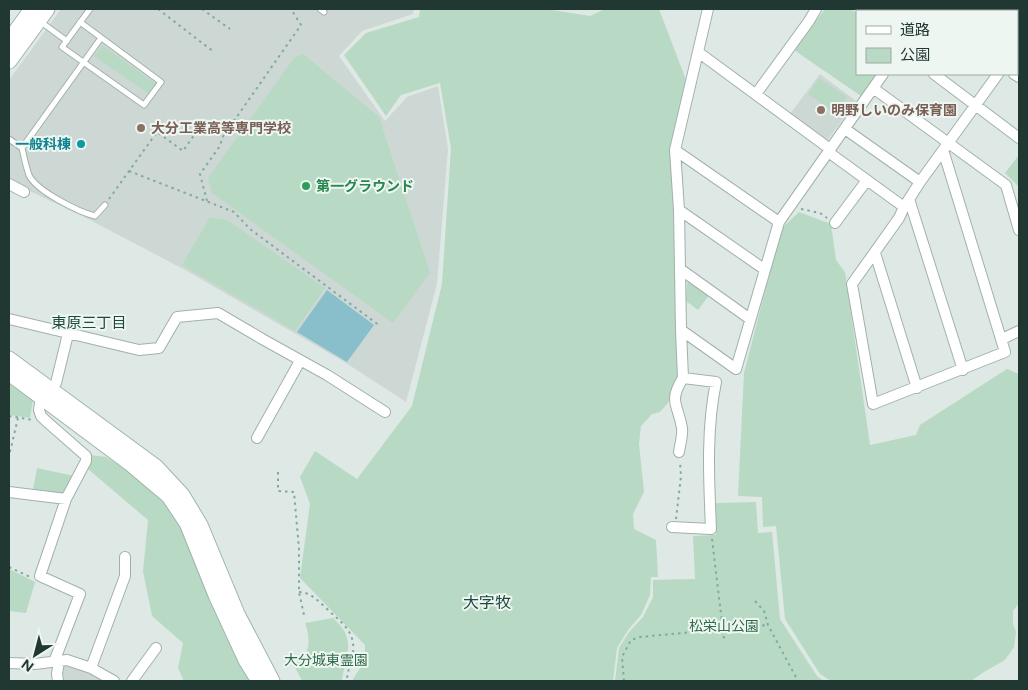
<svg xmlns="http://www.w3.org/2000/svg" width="1028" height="690" font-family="Figtree,'Noto Sans JP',sans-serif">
	<rect width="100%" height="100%" fill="#dee9e5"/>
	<!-- built -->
	<path fill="#cdd8d4" d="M61 9H414L413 14 362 31 339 56 385 121 407 97 438 86 448 149 437 284 406 402 346 363 187 271 90 220 9 181V80Z
		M820 74 856 101 827 141 790 114Z
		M71 663 111 681H60L61 665Z"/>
	<!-- green -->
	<path fill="#b8d9c3" d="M420 9H546L590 16 605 9H659L686 80 671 151 679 372 668 403 660 412 652 414 641 426 639 444 644 492 633 514 634 529 656 540 658 577H651L650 595 641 615 628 630 617 648 613 681H352L365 660V645L300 578 310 504 300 477 315 451 357 479 412 406 442 284 451 148 440 83 401 95 386 116 344 55 366 33 419 17Z
		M825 9H850L857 13V74H878L861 96 794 50Z
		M102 45 156 84 149 94 94 56Z
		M303 54 379 117 430 273 393 323 212 193 208 178 294 58Z
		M819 78 847 97 835 113 808 94Z
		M1019 155V187L1005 173Z
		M799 212 831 224 836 260 845 272 870 445 916 435 920 425 1007 369 1019 374V603L1013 611V624L1016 632 1014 647 1005 660 984 672 971 681H831L820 674 785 619 776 526 763 527 762 497 738 496 744 373 781 229Z
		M210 217 227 220 325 288 295 331 182 265Z
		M690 279 710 294 698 310 686 301 687 284Z
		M9 384 33 400 30 418 9 415Z
		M90 455 106 457 139 478 189 529 260 681H182L183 679 178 668 183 643 152 616 143 571 148 520 88 469Z
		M37 468 74 476 63 495 33 490Z
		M756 502 758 533 772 532 780 619 817 676 824 681H615L619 648 629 632 643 617 653 597V580L695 579 693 536 716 535V503Z
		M9 569 35 582 26 613 9 611Z
		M333 618C358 640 345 654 342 681H302L294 665C311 656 311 640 305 623Z"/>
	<!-- water -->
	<path fill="#89becb" d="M327 290 374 325 347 362 297 332Z"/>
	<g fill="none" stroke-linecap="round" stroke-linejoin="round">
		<defs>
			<path id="lane" d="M320 9 324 12
				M41 22 67 41
				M80 22 161 82 144 105 62 47 90 9
				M9 139 22 148 101 38
				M22 148C24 157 26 167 29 175 36 191 79 212 95 216L105 205"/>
			<path id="street" d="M708 9 675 150 679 210 681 330 736 369 779 222 883 74
				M867 9 870 11
				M1011 9 1014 11
				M927 11 929 9
				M1017 49 1019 45
				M698 52 830 149 831 154 904 207
				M934 74 1019 138
				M1014 74 1019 77
				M873 88 1006 185 1019 230
				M756 94 809 21 816 9
				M845 129 920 182
				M675 150 779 222
				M943 150 1005 352 873 404 852 284 899 218 904 207 920 182 998 74
				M9 184 24 192
				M909 199 963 370
				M679 210 764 269
				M835 223 867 180
				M875 253 917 388
				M680 269 750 319
				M9 319 139 350 159 348 177 317 218 313 264 340 327 375 385 412
				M1002 339 1019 331
				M257 438 300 361
				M679 452C680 444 683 436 682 428 678 404 668 402 683 378
				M9 492 66 499 86 461V456L46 421 41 416 39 410 40 403 56 383 68 334
				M672 527 711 529C709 480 706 430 716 382L683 378 681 330
				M54 662 80 594 40 576 66 499
				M9 663 35 664 67 660 91 668 114 681
				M91 668 125 576V557
				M58 681 57 674 59 661
				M132 681 156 648"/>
			<path id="secondary" d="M9 41 32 9
				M9 61 47 9
				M9 359 156 467 182 495 200 525 237 614 272 681
				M9 373 131 464 169 496 187 523 216 595 246 660 259 681"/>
		</defs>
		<!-- lane casing -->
		<use href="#lane" stroke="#a2b0ac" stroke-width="7"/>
		<!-- street casing -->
		<use href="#street" stroke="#a2b0ac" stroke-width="12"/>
		<!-- secondary casing -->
		<use href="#secondary" stroke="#9fb4ad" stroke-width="17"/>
		<!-- path -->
		<path stroke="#81aa9f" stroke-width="2" stroke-dasharray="2.5 4" stroke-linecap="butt" d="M158 9 214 52
			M202 9 230 29
			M129 171 234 212 250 229 380 326
			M109 199 157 132 183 151 204 121
			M207 201 200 174 220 146 222 138 301 25 291 9
			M801 209 820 213 827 218
			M9 416 33 420
			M10 452 18 418
			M278 472V491L294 492 299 549V592L304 615
			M676 519 681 476 680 462
			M712 539 724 639
			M9 567 30 577
			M299 592C310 592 317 600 325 607 342 624 358 631 352 659 350 667 347 672 347 681
			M755 601 764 611 768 625 798 681
			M624 681 622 657 631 640 640 637 768 625"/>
		<!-- lane -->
		<use href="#lane" stroke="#fff" stroke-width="5"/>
		<!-- street -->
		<use href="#street" stroke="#fff" stroke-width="10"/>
		<!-- secondary -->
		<use href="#secondary" stroke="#fff" stroke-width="15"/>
	</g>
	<!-- markers -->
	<g fill="#8d6e63" stroke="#eef6f2" stroke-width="2">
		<circle cx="821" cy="110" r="5"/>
		<circle cx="141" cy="128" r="5"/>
	</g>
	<circle fill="#0f9aa8" stroke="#eef6f2" stroke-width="2" cx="81" cy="144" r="5"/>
	<circle fill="#2e9e5b" stroke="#eef6f2" stroke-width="2" cx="306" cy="186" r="5"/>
	<g text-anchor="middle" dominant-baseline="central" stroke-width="4" stroke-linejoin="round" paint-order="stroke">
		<!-- education labels -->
		<g font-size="14" font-weight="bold" fill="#785e54" stroke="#eef6f2" text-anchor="start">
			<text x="831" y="110">明野しいのみ保育園</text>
			<text x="151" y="128">大分工業高等専門学校</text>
		</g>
		<!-- culture labels -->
		<g font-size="14" font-weight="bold" fill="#0d838f" stroke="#eef6f2" text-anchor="end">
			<text x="71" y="144">一般科棟</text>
		</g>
		<!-- leisure labels -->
		<g font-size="14" font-weight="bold" fill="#27864d" stroke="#eef6f2" text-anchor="start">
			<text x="316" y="186">第一グラウンド</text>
		</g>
		<!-- park labels -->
		<g font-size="14" fill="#2e6b49" stroke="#eef6f2">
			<text x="724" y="626">松栄山公園</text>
			<text x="326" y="660">大分城東霊園</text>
		</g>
		<!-- neighbourhood labels -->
		<g font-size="15" fill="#1f4840" stroke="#eef6f2">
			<text x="89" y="323">東原三丁目</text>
		</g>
		<!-- quarter labels -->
		<g font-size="16" fill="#1f4840" stroke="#eef6f2">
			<text x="487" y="602">大字牧</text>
		</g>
	</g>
	<!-- border -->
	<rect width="1028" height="690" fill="none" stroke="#213732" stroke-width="20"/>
	<!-- legend -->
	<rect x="856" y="10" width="162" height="65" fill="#eef6f2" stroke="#9caaa5"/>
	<rect x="866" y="26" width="25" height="8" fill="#ffffff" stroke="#9caaa5"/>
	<text x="900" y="35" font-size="15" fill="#213732">道路</text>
	<rect x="866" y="48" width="25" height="15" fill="#b8d9c3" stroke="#9caaa5"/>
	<text x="900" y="60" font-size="15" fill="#213732">公園</text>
	<!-- north arrow -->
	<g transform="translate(35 655) rotate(216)" stroke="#eef6f2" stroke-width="4" paint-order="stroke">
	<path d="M0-4L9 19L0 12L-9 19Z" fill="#213732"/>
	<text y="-8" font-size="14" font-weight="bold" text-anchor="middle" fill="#213732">N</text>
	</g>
</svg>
